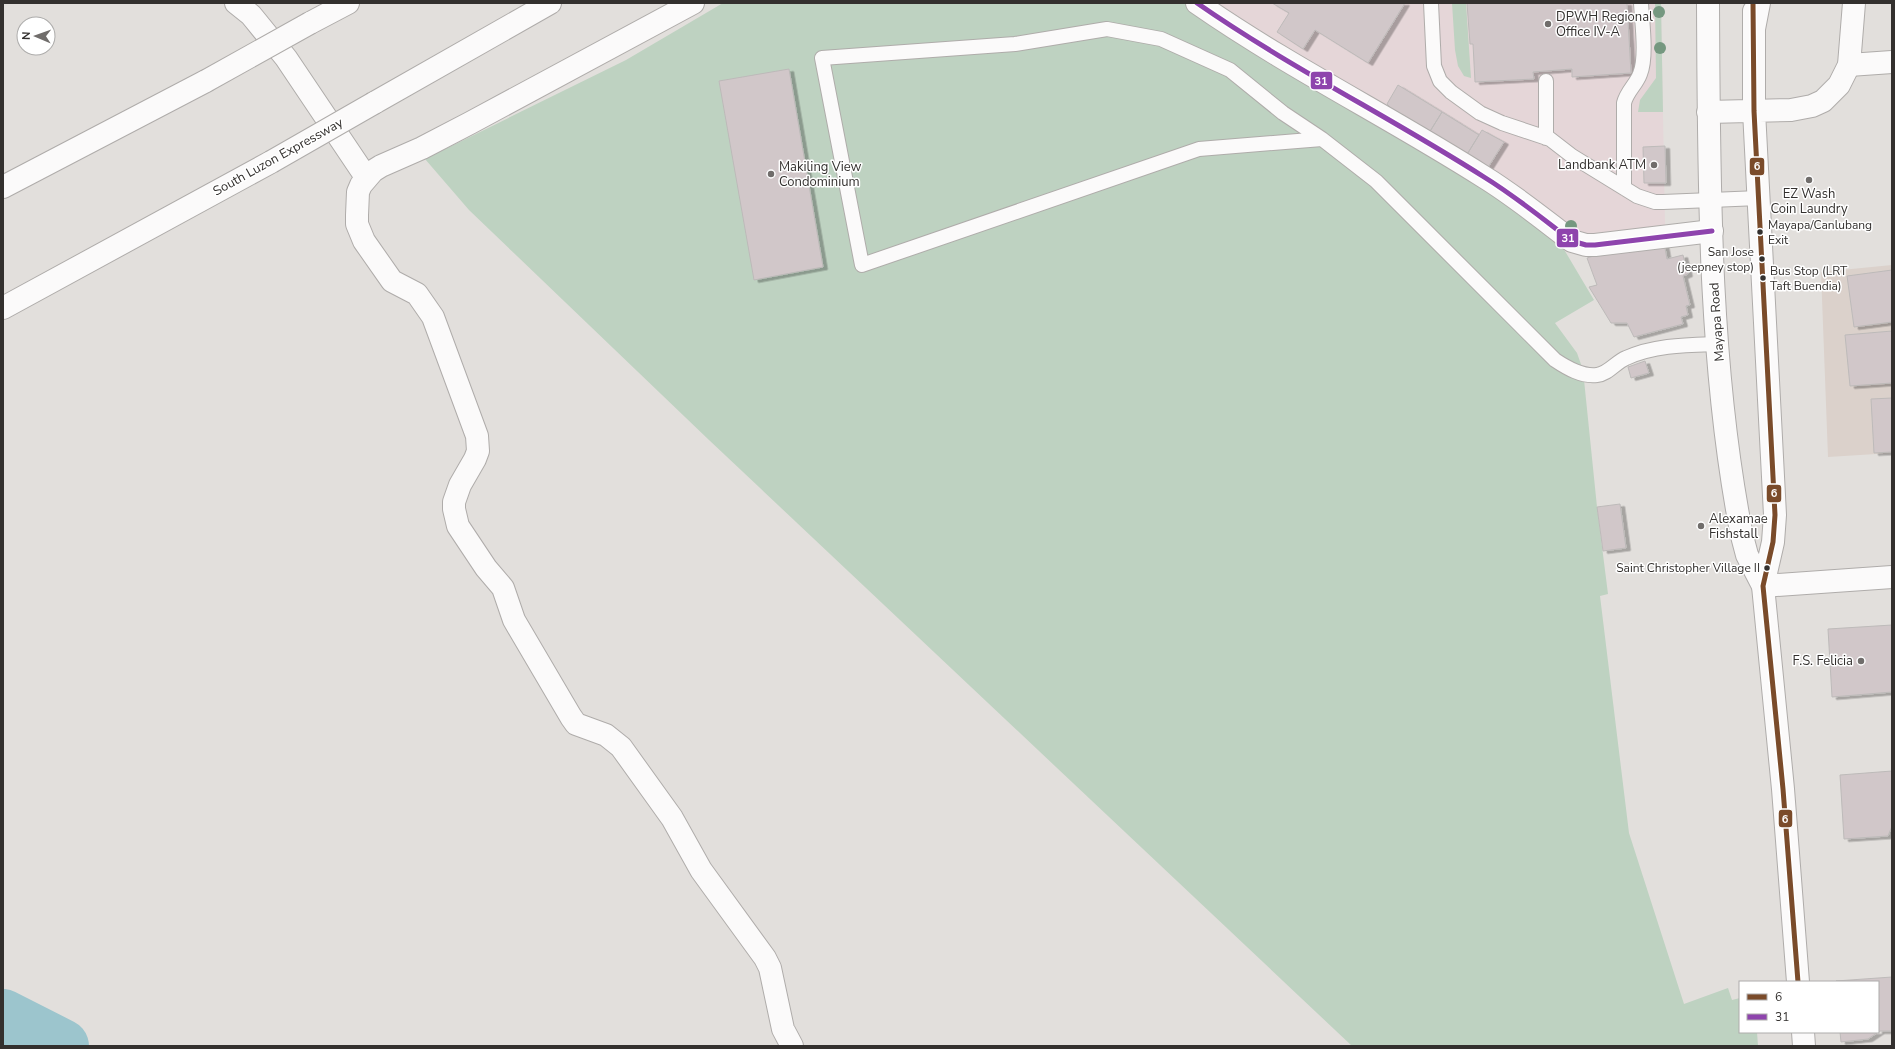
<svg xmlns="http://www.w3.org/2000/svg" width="1895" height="1049" font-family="'Nunito Sans',sans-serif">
	<defs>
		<filter id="shadow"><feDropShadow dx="4.5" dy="2.5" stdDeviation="0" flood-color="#0004"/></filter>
	</defs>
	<rect width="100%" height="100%" fill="#e2dfdc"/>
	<!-- commercial -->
	<path fill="#e5d6d8" d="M1208 3H1661L1665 226 1575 235Z"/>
	<!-- built -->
	<path fill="#dbd1cb" d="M1892 265V453L1828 457 1821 272Z"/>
	<!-- green -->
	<path fill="#bed2c1" d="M723 3H1187L1487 186 1559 241 1594 300 1555 323 1577 353 1583 370 1597 507 1608 594 1600 596 1629 833 1684 1004 1728 988 1732 1000 1740 998V1032H1757L1758 1046H1352L709 440 469 210 425 159 626 60Z
		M1452 3H1466L1471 78 1464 76 1458 66 1455 50Z
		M1655 3H1661L1663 112H1638L1640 100 1656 78Z"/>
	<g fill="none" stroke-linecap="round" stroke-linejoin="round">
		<!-- river -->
		<path stroke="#9cc5cd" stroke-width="54" d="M3 1016 62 1046"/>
	</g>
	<!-- building -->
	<path fill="#d1c7c9" stroke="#bdbab9" filter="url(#shadow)" d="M1272 3H1405L1368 63 1315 30 1303 49 1277 32 1289 13Z
		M1467 3H1627L1631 73 1572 77V69L1533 72 1534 79 1475 82 1473 44H1470Z
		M789 69 823 267 754 280 719 81Z
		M1398 85 1442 112 1429 133 1386 112 1390 107 1387 104Z
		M1442 112 1479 135 1466 156 1429 133Z
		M1482 130 1504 142 1487 169 1466 156Z
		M1665 146 1666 183H1644L1643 147Z
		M1646 240 1664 243 1667 259 1683 255 1688 274 1683 276 1690 305 1686 306 1688 315 1681 317 1683 324 1634 337 1627 323H1611L1589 287 1597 285 1587 258Z
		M1892 270V322L1854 327 1847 276Z
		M1892 331V383L1850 386 1845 335Z
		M1645 361 1649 373 1631 378 1628 367Z
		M1892 398V452L1874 453 1871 399Z
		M1620 504 1626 548 1603 551 1597 507Z
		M1892 625V692L1832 697 1828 629Z
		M1892 771V826L1888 836 1844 839 1840 775Z
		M1892 977V1031H1880L1868 1039 1841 1042 1840 1032H1878V982L1836 981Z"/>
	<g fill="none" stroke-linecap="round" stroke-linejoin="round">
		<defs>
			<path id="service" d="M1431 3 1434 66 1440 81 1451 92 1480 113 1502 123 1550 139 1572 156 1637 196 1655 202H1663L1759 198
				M1546 81V138
				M1322 139 1283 113 1230 70 1161 39 1107 29 1015 44 822 58 862 265 1199 149 1322 139 1376 181 1555 360C1567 368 1582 377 1597 375 1608 374 1616 362 1626 358 1655 345 1687 345 1717 344
				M1624 188V103C1627 91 1636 85 1640 74 1647 57 1642 22 1641 3"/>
			<path id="minor" d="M236 3 251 15 286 58 366 177
				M693 3 470 123 422 148 381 166 373 171 361 185 358 192 357 215V224L364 241 392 281 417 294 433 317 477 436 478 451 475 459 460 485 454 502V509L458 526 486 568 503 588 514 620 571 717 576 724 606 735 621 747 672 818 701 870 765 958 770 968 783 1029 792 1046
				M1197 3C1289 67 1390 117 1484 177 1515 196 1543 219 1572 241L1586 245H1595L1712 231
				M1849 65 1892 62
				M1763 586 1892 577"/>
			<path id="secondary" d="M1708 3C1709 178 1708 364 1742 536L1747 555 1763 586
				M1754 11V111L1775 515 1773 542 1763 586 1783 789 1798 982
				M1708 112 1791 110 1812 106 1823 101 1839 85 1849 65 1854 3
				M1803 1032 1804 1046"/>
			<path id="motorway" d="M310 23 348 3
				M1754 29 1759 3
				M374 103 550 3
				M3 187 206 81
				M3 308 271 162"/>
		</defs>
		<!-- service casing -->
		<use href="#service" stroke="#afacaa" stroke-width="16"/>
		<!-- minor casing -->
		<use href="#minor" stroke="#afacaa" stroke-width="24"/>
		<!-- secondary casing -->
		<use href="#secondary" stroke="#afacaa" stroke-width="24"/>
		<!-- motorway casing -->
		<use href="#motorway" stroke="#afacaa" stroke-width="24"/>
		<!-- service -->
		<use href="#service" stroke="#fbfafa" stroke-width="14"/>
		<!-- minor -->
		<use href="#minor" stroke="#fbfafa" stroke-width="22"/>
		<!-- secondary -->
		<use href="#secondary" stroke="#fbfafa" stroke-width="22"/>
		<!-- motorway -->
		<use href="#motorway" stroke="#fbfafa" stroke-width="22"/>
		<defs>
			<path id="motorway-bridge" d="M206 81 310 23
				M271 162 374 103"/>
		</defs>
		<!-- motorway-bridge casing -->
		<use href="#motorway-bridge" stroke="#afacaa" stroke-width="24" stroke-linecap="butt"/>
		<!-- motorway-bridge -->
		<use href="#motorway-bridge" stroke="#fbfafa" stroke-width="22"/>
		<defs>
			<path id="bus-1" d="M1753 3 1754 111 1775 515 1773 542 1763 586 1783 789 1798 982"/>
			<path id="bus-2" d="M1197 3C1289 67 1390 117 1484 177 1515 196 1543 219 1572 241L1586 245H1595L1712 231"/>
		</defs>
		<!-- bus-1 casing -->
		<use href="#bus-1" stroke="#fff" stroke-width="8"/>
		<!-- bus-2 casing -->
		<use href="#bus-2" stroke="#fff" stroke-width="8"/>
		<!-- bus-1 -->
		<use href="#bus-1" stroke="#7a4b2a" stroke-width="5"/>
		<!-- bus-2 -->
		<use href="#bus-2" stroke="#8e44ad" stroke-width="5"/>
	</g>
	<!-- trees -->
	<g fill="#759880">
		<circle cx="1659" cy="12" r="6"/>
		<circle cx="1660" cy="48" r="6"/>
		<circle cx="1571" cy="226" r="6"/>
	</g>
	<!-- markers -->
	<g fill="#706d6b" stroke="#fff" stroke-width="1.5">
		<circle cx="1548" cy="24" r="4"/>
		<circle cx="1654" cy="165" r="4"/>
		<circle cx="771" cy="174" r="4"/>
		<circle cx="1809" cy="180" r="4"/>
		<circle cx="1701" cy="526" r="4"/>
		<circle cx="1861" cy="661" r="4"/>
	</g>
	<g fill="#33302e" stroke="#fff" stroke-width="1.5">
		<circle cx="1760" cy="232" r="3.5"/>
		<circle cx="1762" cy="259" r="3.5"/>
		<circle cx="1763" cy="278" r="3.5"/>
		<circle cx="1767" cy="568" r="3.5"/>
	</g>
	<g text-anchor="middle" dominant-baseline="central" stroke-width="3" stroke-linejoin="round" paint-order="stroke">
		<!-- bus labels -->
		<g font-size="12" fill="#33302e" stroke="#fff" text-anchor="start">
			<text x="1768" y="225">Mayapa/Canlubang<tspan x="1768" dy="15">Exit</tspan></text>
			<text x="1754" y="252" text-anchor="end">San Jose<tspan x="1754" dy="15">(jeepney stop)</tspan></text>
			<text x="1770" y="271">Bus Stop (LRT<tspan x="1770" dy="15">Taft Buendia)</tspan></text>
			<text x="1760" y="568" text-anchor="end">Saint Christopher Village II</text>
		</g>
		<!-- poi labels -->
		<g font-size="13" fill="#33302e" stroke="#fff" text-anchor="start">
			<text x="1556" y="17">DPWH Regional<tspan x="1556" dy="15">Office IV-A</tspan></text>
			<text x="1646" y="165" text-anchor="end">Landbank ATM</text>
			<text x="779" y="167">Makiling View<tspan x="779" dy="15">Condominium</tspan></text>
			<text x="1809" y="194" text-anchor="middle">EZ Wash<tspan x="1809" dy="15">Coin Laundry</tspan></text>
			<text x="1709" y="519">Alexamae<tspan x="1709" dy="15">Fishstall</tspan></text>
			<text x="1853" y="661" text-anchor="end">F.S. Felicia</text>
		</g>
		<!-- street labels -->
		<g font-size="13" fill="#33302e" stroke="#fff">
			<text transform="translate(278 157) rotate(-29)">South Luzon Expressway</text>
			<text transform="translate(1717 322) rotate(-94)">Mayapa Road</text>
		</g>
	</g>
	<g stroke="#fff" stroke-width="1.5">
		<rect x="1310" y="71" width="23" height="19" rx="4" fill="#8e44ad"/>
		<rect x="1749" y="157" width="16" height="19" rx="4" fill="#7a4b2a"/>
		<rect x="1556" y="228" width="23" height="20" rx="4" fill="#8e44ad"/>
		<rect x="1766" y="484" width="16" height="19" rx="4" fill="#7a4b2a"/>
		<rect x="1778" y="809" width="15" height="19" rx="4" fill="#7a4b2a"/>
	</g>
	<g font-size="11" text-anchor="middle" font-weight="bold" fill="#fff">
		<text x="1321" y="85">31</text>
		<text x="1757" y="170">6</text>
		<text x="1568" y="242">31</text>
		<text x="1774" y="497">6</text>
		<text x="1785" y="823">6</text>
	</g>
	<!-- border -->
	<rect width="1895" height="1049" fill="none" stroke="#33302e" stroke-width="8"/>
	<!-- legend -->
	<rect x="1739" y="981" width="140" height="52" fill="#ffffff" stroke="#adacab"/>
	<rect x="1747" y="994" width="20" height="6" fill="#7a4b2a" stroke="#adacab"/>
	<text x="1775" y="1001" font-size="12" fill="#33302e">6</text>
	<rect x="1747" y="1014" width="20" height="6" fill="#8e44ad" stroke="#adacab"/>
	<text x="1775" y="1021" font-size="12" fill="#33302e">31</text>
	<!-- north arrow -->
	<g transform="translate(36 36) rotate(272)"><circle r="19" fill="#ffffff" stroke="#adacab"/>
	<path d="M0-3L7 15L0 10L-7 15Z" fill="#706d6b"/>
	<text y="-6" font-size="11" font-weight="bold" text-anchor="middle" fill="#33302e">N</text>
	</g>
</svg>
